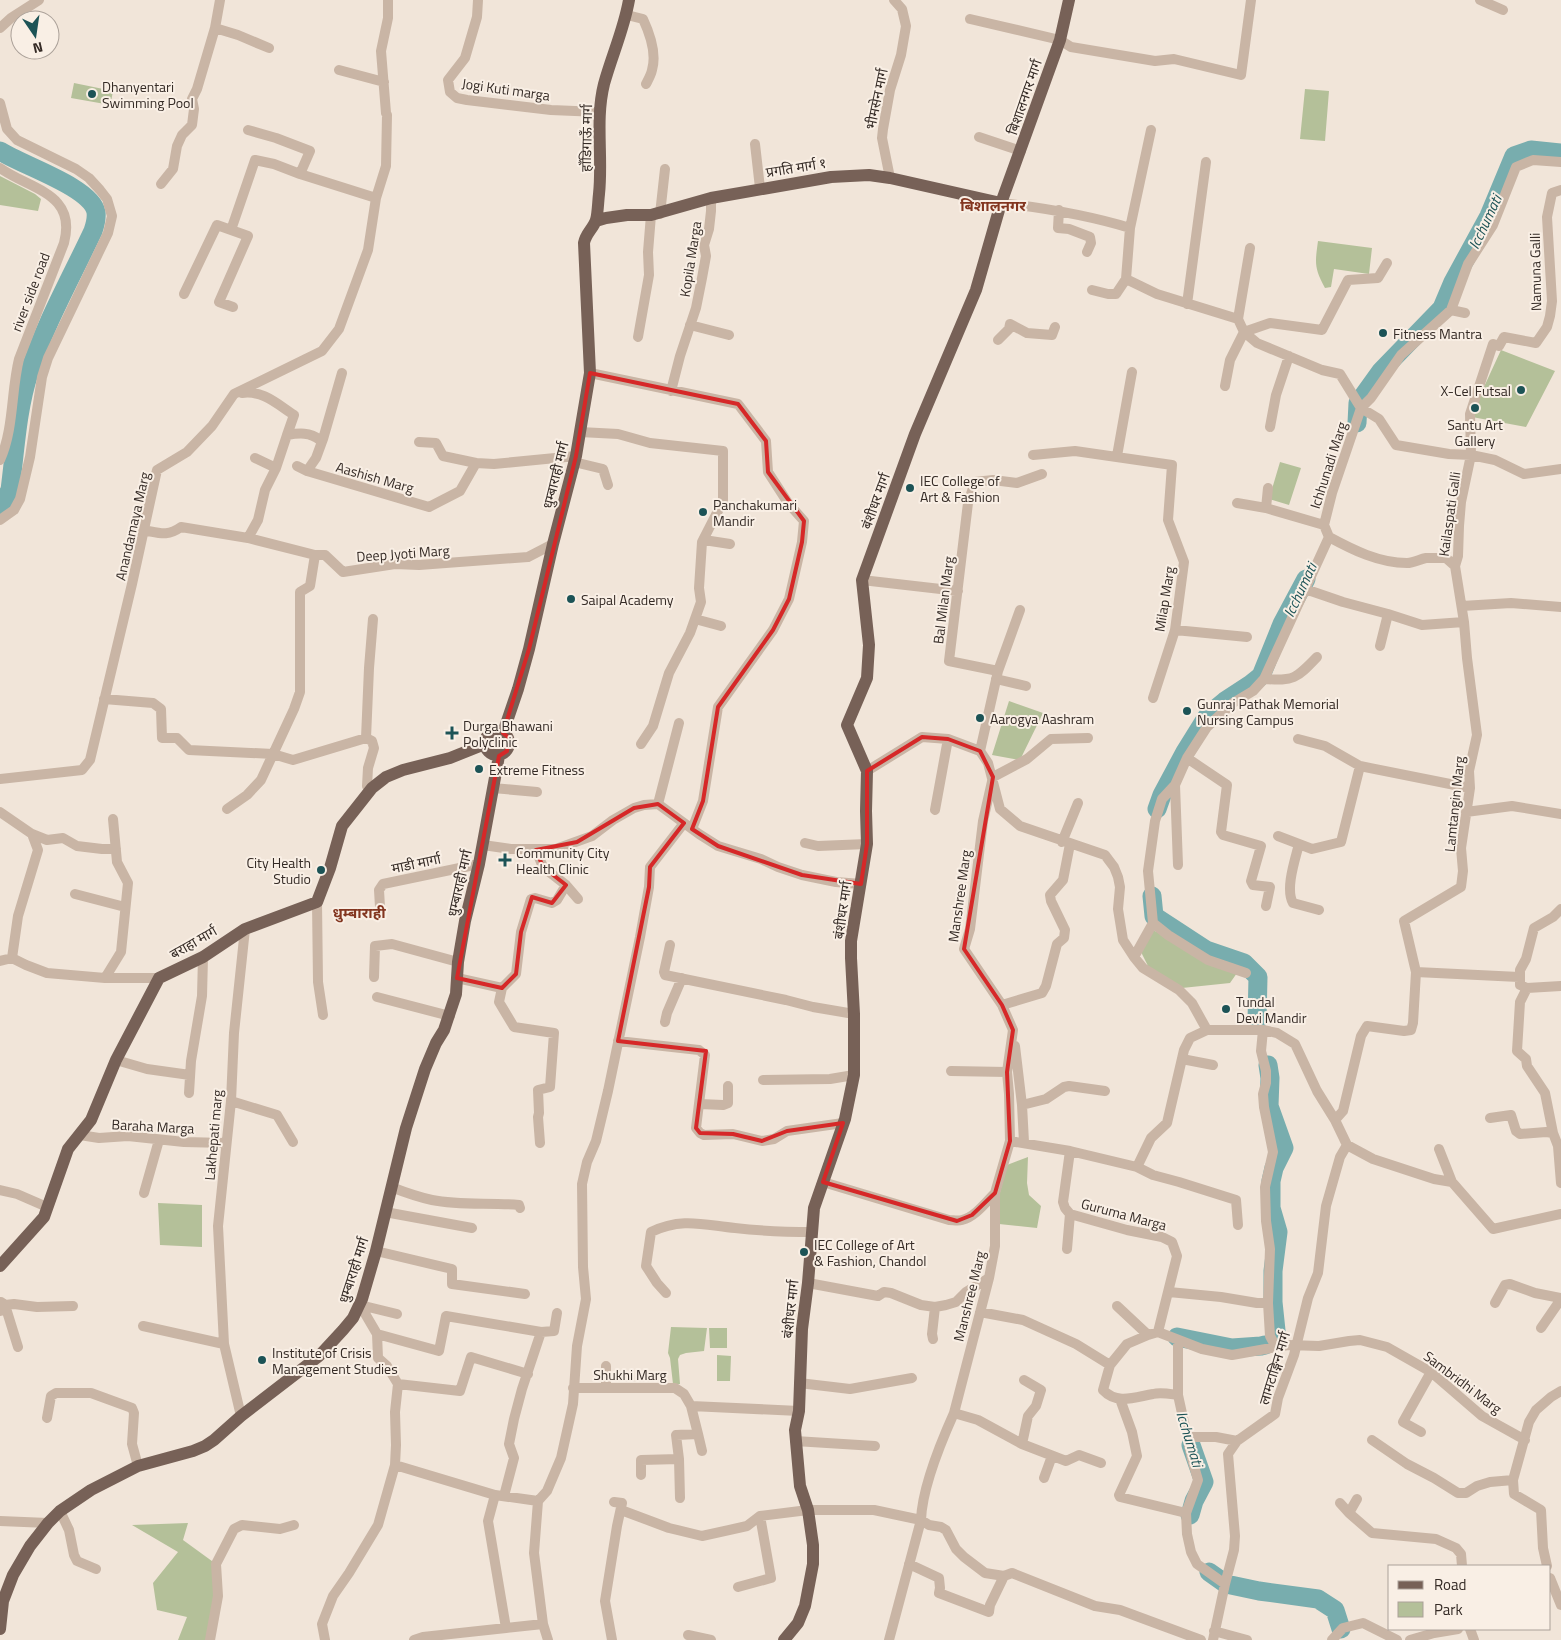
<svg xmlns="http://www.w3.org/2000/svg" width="1561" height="1640" font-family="'Titillium Web','Noto Sans Devanagari',sans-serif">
	<rect width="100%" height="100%" fill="#f1e5d9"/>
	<!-- green -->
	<path fill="#b4c099" d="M74 83 113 91 110 107 105 106V104L71 98Z
		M1305 89 1329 91 1325 141 1300 139Z
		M0 176 35 194 41 199 38 211 0 205Z
		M1318 241 1372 248 1369 274 1334 269 1331 287 1325 288C1314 268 1315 263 1318 241Z
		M1501 350 1555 371 1526 427 1472 417 1477 402Z
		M1280 462 1301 468 1289 505 1269 499Z
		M1009 701 1043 713 1020 760 992 755Z
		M1151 929 1237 973 1230 983 1182 988 1150 970 1141 952Z
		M1028 1157 1027 1183 1029 1195 1041 1206 1037 1228 999 1224 998 1200 1007 1165Z
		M158 1203 202 1205V1247L160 1245Z
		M671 1327 707 1328 704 1351 686 1353 680 1355 678 1359 680 1384H673L670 1358 668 1353Z
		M709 1328H727V1348H710Z
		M717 1355 731 1356 730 1381H717Z
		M188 1523 183 1540 216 1564 211 1640H178L187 1617 157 1610 153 1583 178 1552 132 1525Z"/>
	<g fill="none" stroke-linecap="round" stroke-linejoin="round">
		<!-- river -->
		<path stroke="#78adae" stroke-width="19" d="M0 151C21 165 91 187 96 212 97 219 95 225 93 231 71 278 45 324 29 373 17 409 15 452 10 490L4 501 0 505
			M1357 423 1358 403 1381 371 1442 308 1453 282 1489 216 1514 156 1531 150 1561 153
			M1157 809 1162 795 1185 752 1208 715 1225 701 1251 684 1261 676 1282 624 1306 579
			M1152 896 1154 916 1206 950 1244 963 1258 977 1257 1021
			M1268 1065 1270 1078 1269 1106 1284 1148 1274 1168 1271 1181V1208L1278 1232 1273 1271V1302L1277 1340
			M1177 1337 1232 1348 1261 1346 1265 1345
			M1190 1515 1194 1501 1204 1482 1191 1445
			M1209 1572 1226 1584 1259 1591 1318 1599 1335 1610 1341 1629"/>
		<!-- minor -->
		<path stroke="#c9b5a5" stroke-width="10" d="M478 0 477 17 465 58 448 80 450 92 457 98 467 100 551 110 599 112
			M1480 0 1503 10
			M627 15 643 19C650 34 657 53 652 70 651 75 648 80 646 84
			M970 19 1060 40 1071 47 1155 61 1174 59 1241 75 1251 0
			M0 28 11 18 39 0
			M215 28 238 35 269 48
			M339 70 384 82
			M0 103 7 129 17 140 76 169 89 178 100 190 107 199 112 216 108 233 48 358 42 377 30 457 20 499 14 510 0 520
			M248 130 276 138 310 151 300 174 376 198
			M979 137 1021 151
			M755 144 760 188
			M0 168C31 190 77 193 64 243L19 359C11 391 14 429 0 460
			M890 178 882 138 883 129 890 90 901 55 906 26 902 9 894 0
			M161 184 173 169 177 146 182 135 192 125 194 109 192 99 197 89 215 28 220 0
			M1001 203C1045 208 1087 215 1130 228L1126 279 1157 294 1238 319 1244 332 1257 343 1322 370 1340 374 1361 408 1379 419 1396 445 1449 454 1471 455 1495 460 1524 474 1561 469
			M1059 210 1058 228 1069 229 1090 237 1091 243 1087 252
			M660 214 665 169
			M1130 228 1151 130
			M231 230 255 160 274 164 300 174
			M1092 290 1108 294H1116L1126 279
			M184 294 217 225 248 236 219 302 233 307
			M1187 304 1206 162
			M1451 310 1465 313
			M1238 319 1250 248
			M690 325 729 335
			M638 337 649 275 648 252 651 215
			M998 340 1009 329 1010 324 1027 333 1052 335 1055 327
			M590 373 738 404 766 441 768 472 788 503 804 521 802 542 789 599 773 630 718 707 703 801 692 829
			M1225 386 1230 360 1244 332 1270 323 1322 330 1348 280 1378 278 1387 263
			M671 391 680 356 696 308 702 278 706 256 704 245 709 229 711 211V198
			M242 393C263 390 277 404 294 415L287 435C299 433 310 432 320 440L323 439 316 458 307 471 429 507 460 491 476 463 494 464 576 456
			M1270 427 1276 395 1289 356
			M580 432 618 434 650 443 723 451V501L702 542 699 588 701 602 690 633 669 673 653 726 641 744
			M323 439 342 373
			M419 442 436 443 443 456 476 463
			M1033 455 1075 451 1172 465 1168 520 1184 562 1175 630 1153 698
			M1117 456 1132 372
			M255 458 276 468
			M574 462 603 469 608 485
			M297 466 307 471
			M1268 488 1266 508 1324 525
			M1237 503 1266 508
			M143 530C160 533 167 537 181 527L248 538 315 555H325L343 572 395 564 419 565 528 557 553 544
			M1329 537C1353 550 1379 563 1407 563 1414 563 1420 559 1426 558 1433 558 1440 558 1446 558L1455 566
			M248 538 258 520 265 490 276 468 287 435
			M704 540 730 544
			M862 580 958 591
			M1305 589 1343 602 1388 614 1422 625 1464 622
			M1462 606 1511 603 1561 607
			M695 619 721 626
			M1175 630 1247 637
			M1380 646 1388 614
			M998 671 1020 610
			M996 679 1026 686
			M1264 679C1294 681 1296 679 1317 657
			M104 699 153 703 161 709 162 738H177L189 750 273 754 293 760 366 738 372 741 374 748 368 768 367 786 372 788
			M366 738 369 668 373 619
			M1298 739 1325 746 1360 766 1470 788
			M980 751 998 671 949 661 968 503 975 482 993 480 1017 483 1042 474
			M1187 758 1227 785 1221 832 1223 835 1261 846 1251 881 1253 885 1270 887 1266 906
			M867 771 922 737 948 739 980 751 988 763 1000 809 1020 826 1105 855 1114 867 1118 877 1120 887 1118 909 1123 940 1134 957 1143 968 1179 990 1192 1003 1207 1030H1263L1277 1033 1295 1044 1317 1091 1335 1120 1347 1145 1373 1159 1434 1179 1452 1182 1493 1229 1561 1214
			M0 779 82 770 90 760 132 584 157 470 187 452 212 426 234 394 322 351 339 329 368 250 376 198 386 166 387 115 386 113 381 51 388 18V0
			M1175 785 1178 865
			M493 788 537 792
			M658 804 679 723
			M227 809 247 795 261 780 294 709 300 692V592L310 586 315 555
			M935 810 948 739
			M0 812 32 834 38 850 18 916 12 958
			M1466 812 1512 806 1561 814
			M32 834 47 840 63 838 77 846 102 849H116
			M1278 836 1312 849 1341 842 1360 766
			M1062 842 1078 803
			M805 843 818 846 867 844
			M1299 844C1295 860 1285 889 1293 903L1319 910
			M483 845 511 849H556L592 836 613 820 634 808 644 805 658 804 699 834 718 846 761 859 778 867 802 875 836 882 861 884
			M536 850 543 867 566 885 578 899
			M75 894 125 907
			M317 902 318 982 323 1015
			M380 907 379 890 383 884 479 864
			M1561 909 1553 917 1534 928 1526 959 1520 970V985L1527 988 1520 1002 1517 1051 1526 1059 1527 1066 1545 1093 1553 1133 1558 1146 1561 1183
			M1153 923 1168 935 1208 960 1246 973
			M670 945 664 972 665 975 786 1000 813 1007 854 1014
			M1134 957 1153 923 1148 871 1155 821 1162 799 1175 785 1187 758 1207 727 1233 703 1253 691 1264 679 1329 537 1324 525 1332 493 1361 408 1371 398 1401 355 1451 310 1468 264 1493 225 1516 167 1533 160 1561 162
			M0 961 12 958 26 965 47 973 105 978H159
			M1416 972 1519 977
			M374 977 375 946 392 944 458 962
			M105 978 121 952 128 883 117 862 113 819
			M457 978 502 988
			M1527 988 1561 986
			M377 997 450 1016
			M1002 1005 1042 993 1046 986 1057 944 1064 938 1065 930 1051 901 1050 895 1063 880 1070 844
			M665 1022 667 1013 682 978
			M1263 1030 1261 1051 1266 1071V1083L1263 1094 1264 1107 1273 1152 1265 1187 1266 1221 1270 1249 1268 1303 1270 1336 1276 1347
			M618 1041 699 1050 705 1055 696 1128 700 1133 704 1135 733 1134 762 1141 774 1139 787 1131 843 1123
			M1015 1046 1022 1105 1024 1142
			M1182 1059 1213 1065
			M116 1060 147 1069 190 1075
			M951 1071 1007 1072
			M763 1080 830 1079 854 1075
			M189 1093 191 1061 202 996 203 957
			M231 1101 277 1115 293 1142
			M700 1104 723 1105 728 1103V1086
			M1022 1105 1046 1099 1064 1087 1069 1086 1105 1091
			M1490 1118 1511 1115 1516 1131 1520 1134 1546 1132 1553 1133
			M1335 1120 1343 1111 1361 1036 1367 1026 1404 1031 1411 1030 1413 1023 1416 972 1404 921 1461 887 1463 871 1461 848 1470 788 1469 771 1477 735 1467 658 1464 622 1455 566 1458 556 1459 526 1461 502 1471 455 1470 414 1493 344 1499 346 1504 337 1536 343 1547 327 1550 316 1552 301 1547 217 1552 193 1561 190
			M80 1135 99 1138 128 1136 184 1142 226 1143
			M1010 1141 1070 1151 1137 1167 1153 1175 1179 1182 1236 1200 1238 1225
			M540 1143 538 1117 539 1113 538 1090 550 1087 554 1033 514 1027 499 1002 502 988 516 974 521 932 531 899 535 898 552 903 557 900 566 885
			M1439 1149 1452 1182
			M1070 1151 1063 1202 1065 1208 1070 1214 1127 1230 1162 1237 1172 1242 1177 1256 1158 1332
			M1137 1167 1151 1138 1167 1123 1184 1050 1190 1038 1207 1030
			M823 1182 949 1220C953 1220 958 1221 962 1220 975 1217 986 1202 995 1193
			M391 1187C404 1192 418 1197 432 1200 461 1206 490 1202 519 1205L520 1208
			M0 1190 17 1194 47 1207
			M144 1193 159 1140
			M385 1212 472 1228
			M1067 1249 1070 1214
			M376 1251 452 1269V1284L525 1294
			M808 1283 878 1296 884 1292 891 1293 921 1305 935 1307 946 1305 956 1302 966 1292 989 1278
			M1169 1292 1221 1297 1257 1303H1268
			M666 1293 657 1283 646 1266 651 1232C682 1217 704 1225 735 1228 761 1231 787 1232 813 1232
			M1 1302 5 1305 18 1347
			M1495 1303 1505 1285 1510 1284 1535 1293 1561 1298
			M360 1305 397 1314
			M1117 1306 1148 1335 1158 1332 1202 1349 1232 1355 1288 1345 1319 1346 1349 1341 1360 1340 1387 1347 1431 1372 1482 1416 1525 1440
			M0 1311 5 1305 14 1304 37 1307 73 1306
			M980 1312 1023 1320 1076 1344 1110 1365
			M143 1326 224 1344
			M1541 1328 1561 1299
			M377 1334 439 1351 446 1316 541 1332 554 1331 557 1313
			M1148 1335 1127 1344 1110 1365 1103 1390C1117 1405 1135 1397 1153 1394 1161 1392 1170 1394 1178 1395
			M933 1339 932 1334 935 1307
			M1178 1341V1395L1192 1459 1198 1480 1186 1513 1187 1534 1191 1552 1197 1564 1225 1584
			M799 1383 850 1389 912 1378
			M398 1384 460 1391 471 1357 528 1374
			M606 1387V1366
			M573 1388H675L684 1394 691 1406 799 1411
			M1120 1399 1132 1432 1137 1456 1119 1495 1120 1497 1186 1513
			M954 1413 978 1420 1022 1444 1066 1461 1079 1455 1101 1463
			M241 1416 224 1344 218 1226 231 1101 234 1033 245 929
			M47 1418 51 1396 56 1393H91L132 1408 134 1413 132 1444 138 1466
			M1421 1432 1403 1422 1431 1372
			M698 1434 702 1451
			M1187 1437H1216L1237 1441
			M1372 1440 1407 1464 1434 1478 1458 1493H1466L1477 1486 1490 1482 1513 1480
			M795 1441 875 1446
			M1022 1444 1028 1416 1036 1406 1041 1390 1024 1380
			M679 1459 680 1498
			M395 1465 495 1495 538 1501
			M641 1475V1460L679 1459 676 1435 698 1434 691 1406
			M1044 1478 1052 1456
			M495 1495 488 1521 506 1628 543 1624
			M504 1496 514 1458 509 1444 514 1419 522 1389 541 1332
			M1340 1503 1349 1513 1372 1533 1436 1539 1456 1548 1461 1554 1462 1566
			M621 1510 669 1528 702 1536 747 1526 760 1516 808 1510H874L921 1520 929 1525 941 1527 946 1530 956 1549 964 1557 985 1573 1004 1576 1012 1573 1095 1606 1120 1610 1201 1640
			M60 1511 69 1530 74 1555 77 1561 96 1569
			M1349 1513 1357 1499
			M0 1521 48 1523
			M909 1564 939 1578 940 1588 939 1593 989 1612 990 1605 1004 1576
			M1547 1566 1543 1548 1541 1510 1514 1494 1513 1480 1529 1422 1536 1410 1551 1397 1561 1391
			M1550 1578 1561 1605
			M738 1587 771 1578 760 1516
			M1470 1629 1474 1640
			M1214 1631 1247 1640
			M688 1635 711 1640
			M210 1640 218 1596 216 1564 234 1529 242 1525 280 1529 294 1525
			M325 1640 322 1624 333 1596 349 1573 378 1525 395 1465 396 1445 395 1412 398 1384 387 1366 378 1358 377 1334 360 1305
			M414 1640 423 1637 506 1628
			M548 1640 543 1624 534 1553 538 1501 547 1491 561 1458 573 1404 577 1346 586 1299 583 1267 582 1184 587 1162 596 1141 608 1091 640 937 649 887 650 867 684 823
			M612 1640 605 1601 617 1526 622 1503 614 1502
			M889 1640 921 1520C922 1489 941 1442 954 1413L989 1278 995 1246V1193L1010 1141 1009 1094 1007 1072 1013 1030 1002 1005 964 949 970 929 983 821 993 777 1027 759 1051 739 1088 738
			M1213 1640 1225 1584 1234 1550 1235 1536 1228 1454 1237 1441 1275 1414 1278 1398 1294 1355 1308 1298 1318 1273 1326 1206 1340 1157 1347 1145
			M1332 1640 1343 1628 1363 1623 1397 1640
			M1410 1640 1434 1633 1458 1629"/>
		<!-- major -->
		<path stroke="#776157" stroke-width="12" d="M596 221 606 218 627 215H651L711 198 831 177 869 175 890 178 1001 203
			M485 743a12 12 0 1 1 24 0a12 12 0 1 1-24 0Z
			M503 733 518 689 529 649 553 544 576 456 580 432 590 373 584 243C586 233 593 229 596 220 598 213 598 202 599 194 603 157 595 120 604 84 612 55 624 29 629 0
			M0 1266 44 1217 68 1149 91 1120 116 1060 159 978 203 957 245 929 317 902 330 868 342 826 372 788 386 777 403 770 450 758 485 744
			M0 1629 3 1601 13 1575 30 1546 48 1523 60 1511 91 1490 138 1466 193 1451 205 1446 214 1440 241 1416 319 1356 343 1330 353 1318 362 1299 376 1251 406 1128 425 1069 436 1043 444 1030 456 994 458 962 465 921 479 864 499 756
			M784 1640 798 1623 805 1606 813 1564V1545L808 1510 800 1486 795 1430 799 1411 802 1329 808 1283 814 1208 845 1119 854 1075V1014L851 958V941L867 844 866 811 867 771 847 725 867 678 869 645 862 580 915 434 976 290 1001 203 1060 40 1069 0"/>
	</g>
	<!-- marked area -->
	<path fill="none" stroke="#d62828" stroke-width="4" stroke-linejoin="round" d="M590 373 738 404 766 441 768 472 804 521 802 542 789 599 773 630 718 707 703 801 692 829 718 846 802 875 861 884 867 844V771L922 737 948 739 980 751 993 777 964 949 1002 1005 1013 1030 1007 1072 1010 1141 995 1193 972 1215 957 1221 823 1182 843 1123 787 1131 762 1141 733 1134 700 1133 696 1128 706 1051 618 1041 649 887 650 867 684 823 658 804 634 808 577 842 536 850 543 867 566 885 552 903 532 897 521 932 516 974 502 988 457 978 499 756 507 751 508 737 503 733 529 649 576 456Z"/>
	<!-- markers -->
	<g fill="#1c5356" stroke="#f9efe5" stroke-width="2">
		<circle cx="92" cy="94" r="5"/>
		<circle cx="1383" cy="333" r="5"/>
		<circle cx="1521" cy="390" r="5"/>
		<circle cx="1475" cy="408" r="5"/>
		<circle cx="910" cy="488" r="5"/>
		<circle cx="703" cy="512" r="5"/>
		<circle cx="571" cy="599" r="5"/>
		<circle cx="1187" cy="711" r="5"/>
		<circle cx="980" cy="718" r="5"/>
		<path d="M449.5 725.5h5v5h5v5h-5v5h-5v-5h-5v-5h5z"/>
		<circle cx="479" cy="769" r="5"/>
		<path d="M502.5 852.5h5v5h5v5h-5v5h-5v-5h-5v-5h5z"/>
		<circle cx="321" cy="870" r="5"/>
		<circle cx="1226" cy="1009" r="5"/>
		<circle cx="804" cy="1252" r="5"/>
		<circle cx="262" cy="1360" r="5"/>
	</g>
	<g text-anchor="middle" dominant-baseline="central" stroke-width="4" stroke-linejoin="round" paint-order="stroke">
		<!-- poi labels -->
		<g font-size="14" fill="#352b26" stroke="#f9efe5" text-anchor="start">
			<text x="102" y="86">Dhanyentari<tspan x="102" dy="16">Swimming Pool</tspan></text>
			<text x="1393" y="333">Fitness Mantra</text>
			<text x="1511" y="390" text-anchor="end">X-Cel Futsal</text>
			<text x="1475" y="424" text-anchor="middle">Santu Art<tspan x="1475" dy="16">Gallery</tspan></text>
			<text x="920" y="480">IEC College of<tspan x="920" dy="16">Art &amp; Fashion</tspan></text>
			<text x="713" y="504">Panchakumari<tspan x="713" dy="16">Mandir</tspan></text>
			<text x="581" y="599">Saipal Academy</text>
			<text x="1197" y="703">Gunraj Pathak Memorial<tspan x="1197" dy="16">Nursing Campus</tspan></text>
			<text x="990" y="718">Aarogya Aashram</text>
			<text x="463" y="725">Durga Bhawani<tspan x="463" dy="16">Polyclinic</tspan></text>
			<text x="489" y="769">Extreme Fitness</text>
			<text x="516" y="852">Community City<tspan x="516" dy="16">Health Clinic</tspan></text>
			<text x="311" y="862" text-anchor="end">City Health<tspan x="311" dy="16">Studio</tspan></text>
			<text x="1236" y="1001">Tundal<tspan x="1236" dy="16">Devi Mandir</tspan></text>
			<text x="814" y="1244">IEC College of Art<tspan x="814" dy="16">&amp; Fashion, Chandol</tspan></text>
			<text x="272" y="1352">Institute of Crisis<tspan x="272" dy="16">Management Studies</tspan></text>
		</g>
		<!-- street labels -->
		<g font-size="14" fill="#352b26" stroke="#f9efe5">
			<text transform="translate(506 89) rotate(8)">Jogi Kuti marga</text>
			<text transform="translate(1024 97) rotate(-71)">बिशालनगर मार्ग</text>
			<text transform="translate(876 99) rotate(-78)">भीमसेन मार्ग</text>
			<text transform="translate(586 138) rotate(-89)">हाँडिगाऊँ मार्ग</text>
			<text transform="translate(796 167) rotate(-9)">प्रगति मार्ग १</text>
			<text transform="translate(690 259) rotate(-81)">Kopila Marga</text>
			<text transform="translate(1535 272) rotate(-91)">Namuna Galli</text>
			<text transform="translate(30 292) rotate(-69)">river side road</text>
			<text transform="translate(1328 465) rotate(-72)">Ichhunadi Marg</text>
			<text transform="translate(555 475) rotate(-76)">धुम्बाराही मार्ग</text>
			<text transform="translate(375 477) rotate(16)">Aashish Marg</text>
			<text transform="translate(875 501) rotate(-70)">बंशीधर मार्ग</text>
			<text transform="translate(1449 514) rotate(-82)">Kailaspati Galli</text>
			<text transform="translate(132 526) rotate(-77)">Anandamaya Marg</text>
			<text transform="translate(403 553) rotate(-4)">Deep Jyoti Marg</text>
			<text transform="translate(1164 599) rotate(-81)">Milap Marg</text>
			<text transform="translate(943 600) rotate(-83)">Bal Milan Marg</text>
			<text transform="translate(1454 804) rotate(-84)">Lamtangin Marg</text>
			<text transform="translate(416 863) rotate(-12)">माडी मार्गा</text>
			<text transform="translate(459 883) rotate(-77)">धुम्बाराही मार्ग</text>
			<text transform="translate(959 896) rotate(-82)">Manshree Marg</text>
			<text transform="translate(842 910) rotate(-82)">बंशीधर मार्ग</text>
			<text transform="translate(193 942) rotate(-30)">बराहा मार्ग</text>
			<text transform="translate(153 1126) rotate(3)">Baraha Marga</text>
			<text transform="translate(213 1135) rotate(-85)">Lakhepati marg</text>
			<text transform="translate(1124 1214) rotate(15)">Guruma Marga</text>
			<text transform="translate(353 1270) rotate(-72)">धुम्बाराही मार्ग</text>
			<text transform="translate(969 1296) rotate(-76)">Manshree Marg</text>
			<text transform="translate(790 1309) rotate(-84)">बंशीधर मार्ग</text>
			<text transform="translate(1274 1368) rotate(-73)">लामटाङ्गिन मार्ग</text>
			<text x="630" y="1374">Shukhi Marg</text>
			<text transform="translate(1463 1382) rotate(37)">Sambridhi Marg</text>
		</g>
		<!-- neighbourhood labels -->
		<g font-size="15" font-weight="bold" fill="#833620" stroke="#f9efe5">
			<text x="993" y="205">बिशालनगर</text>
			<text x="359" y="912">धुम्बाराही</text>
		</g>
		<!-- water labels -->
		<g font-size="15" font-style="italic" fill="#1c5356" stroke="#f9efe5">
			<text transform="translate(1485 222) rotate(-65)">Icchumati</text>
			<text transform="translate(1300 590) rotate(-65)">Icchumati</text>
			<text transform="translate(1190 1439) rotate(73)">Icchumati</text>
		</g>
	</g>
	<!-- legend -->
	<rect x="1388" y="1565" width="162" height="65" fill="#f9efe5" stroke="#aba199"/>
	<rect x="1398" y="1581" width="25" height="8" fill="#776157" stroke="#aba199"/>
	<text x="1434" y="1590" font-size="15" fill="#352b26">Road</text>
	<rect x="1398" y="1602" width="25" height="15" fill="#b4c099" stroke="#aba199"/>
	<text x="1434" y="1615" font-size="15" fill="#352b26">Park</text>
	<!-- north arrow -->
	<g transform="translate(35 35) rotate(167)"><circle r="24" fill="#f9efe5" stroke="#aba199"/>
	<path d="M0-4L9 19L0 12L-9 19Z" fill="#1c5356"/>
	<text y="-8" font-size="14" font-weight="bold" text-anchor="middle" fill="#352b26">N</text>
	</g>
</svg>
